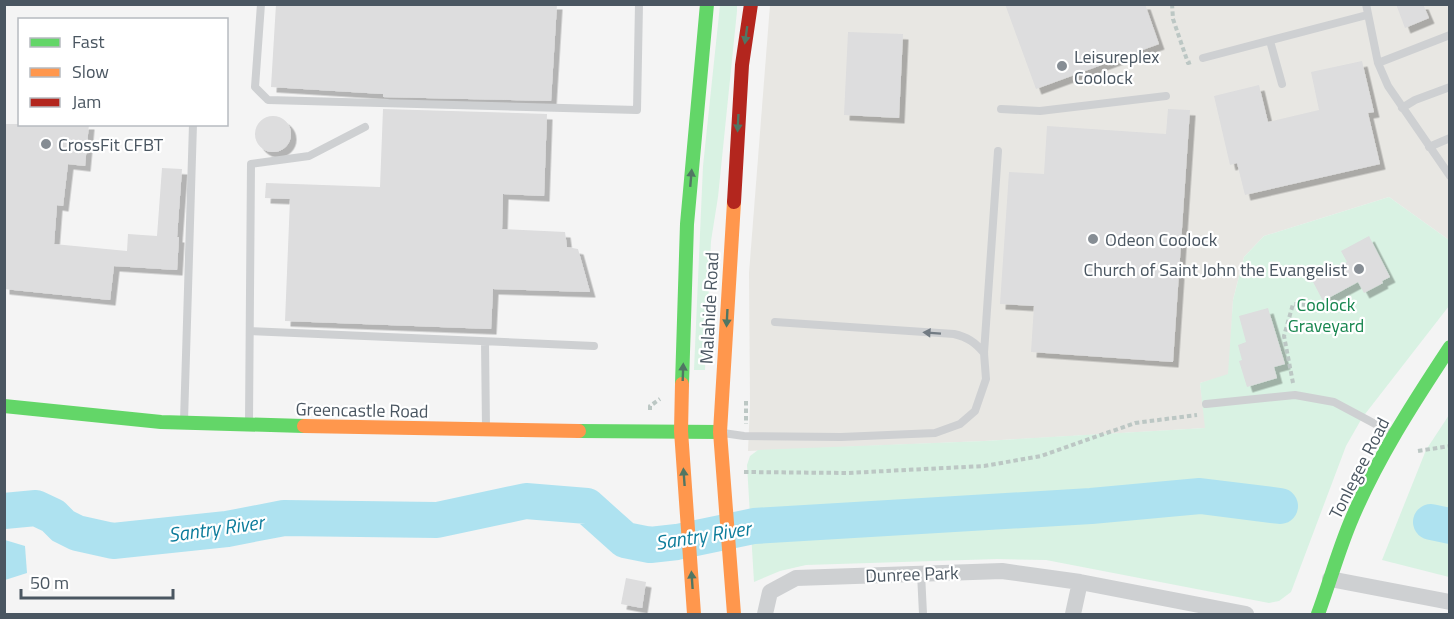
<svg xmlns="http://www.w3.org/2000/svg" width="1454" height="619" font-family="'Titillium Web',sans-serif">
	<defs>
		<filter id="shadow"><feDropShadow dx="5.5" dy="5.5" stdDeviation="0" flood-color="#0004"/></filter>
	</defs>
	<rect width="100%" height="100%" fill="#f4f4f4"/>
	<!-- commercial -->
	<path fill="#e8e7e3" d="M770 5H1449V240L1389 197 1264 236 1244 257 1233 300 1229 375 1200 383 1206 428 984 441 748 451 750 404 749 273Z"/>
	<!-- green -->
	<path fill="#d9f2e3" d="M720 5H737V11L718 197 711 241 705 370H694L703 166Z
		M1389 197 1449 240V306L1362 418 1346 446 1291 592 1279 601 1269 603 1046 560 997 559 806 565 780 571 754 582 747 465 750 456 758 450 984 441 1205 428 1200 383 1228 374 1233 300 1244 257 1264 236Z
		M1449 415V577L1382 560 1426 450Z"/>
	<!-- water -->
	<path fill="#aee2f0" d="M5 540 25 546 27 573 5 580Z"/>
	<g fill="none" stroke-linecap="round" stroke-linejoin="round">
		<!-- river -->
		<path stroke="#aee2f0" stroke-width="36" d="M4 511 36 508 53 516 63 526 77 533 113 541 227 529 284 518 437 520 526 501 587 506 625 540 650 545 677 542 754 526 1091 506 1200 496 1280 506
			M1431 522 1450 526"/>
	</g>
	<!-- building -->
	<path fill="#ddddde" filter="url(#shadow)" d="M276 4H557L551 101 383 97V94L271 87Z
		M1005 4H1145L1159 44 1036 89Z
		M1396 4H1423L1429 18 1405 28Z
		M848 32 903 34 899 118 844 115Z
		M1362 61 1374 112 1368 113 1380 164 1245 195 1237 163 1230 165 1214 96 1259 85 1268 122 1319 110 1311 72Z
		M383 109 547 114 544 196 503 194 502 229 565 232 567 247 578 249 590 292 493 289 491 329 285 321 290 199 265 198 266 183 380 187Z
		M1168 109 1190 110 1173 362 1031 352 1034 306 1000 304 1009 172 1044 174 1047 126 1166 134Z
		M255 134a18 18 0 1 1 36 0a18 18 0 1 1-36 0Z
		M4 124H89L85 166 68 164 63 206 57 205 54 244 127 251 128 234 157 236 162 168 182 169 177 237H179L177 270 114 266 110 300 4 289Z
		M1369 236 1390 277 1382 281 1383 283 1364 293 1358 282 1323 301 1312 280 1347 262 1341 251Z
		M1268 308 1285 364 1274 367 1277 378 1247 387 1239 361 1242 360 1238 345 1246 342 1239 316Z
		M626 578 646 582 642 608 621 604Z"/>
	<g fill="none" stroke-linecap="round" stroke-linejoin="round">
		<!-- path -->
		<path stroke="#bcc7c4" stroke-width="4" stroke-dasharray="4.5 3" stroke-linecap="butt" d="M1172 4 1173 19 1188 63 1191 62
			M1293 383 1284 336 1293 304 1313 305
			M746 401V424
			M650 410V406L660 399
			M1418 451 1450 446
			M744 472 847 473 984 466 1041 456 1135 423 1197 415"/>
		<!-- lane -->
		<path stroke="#ced0d2" stroke-width="8" d="M261 4 255 87 268 100 637 110 639 4
			M1366 4 1378 63 1388 86 1450 176
			M1270 41 1282 84
			M1203 58 1367 15
			M1378 63 1450 35
			M1402 108 1415 100 1450 87
			M1001 109 1040 111 1166 96
			M1429 147 1450 138
			M775 322 954 334C967 337 975 342 984 353
			M250 331 594 346
			M485 342 486 428
			M1206 404 1295 395 1334 402 1394 434
			M184 421 193 124
			M249 421 251 164 309 156 365 127
			M723 433 744 436 841 437 935 433 960 424 975 411 986 379 984 353 998 151
			M921 573 923 614"/>
		<!-- street -->
		<path stroke="#ced0d2" stroke-width="16" d="M1330 579 1450 602
			M765 614 770 592 796 578 1002 571 1080 582 1246 614
			M1073 614 1080 582"/>
		<!-- fast -->
		<path stroke="#63d668" stroke-width="14" d="M682 384 687 224 707 4
			M4 406 161 422 304 426
			M579 431 720 432
			M1318 614C1329 584 1338 552 1350 523 1376 460 1413 403 1450 347"/>
		<!-- slow -->
		<path stroke="#ff974d" stroke-width="14" d="M734 202 720 432 734 614
			M682 384 681 431 694 614
			M304 426 579 431"/>
		<!-- jam -->
		<path stroke="#b3261e" stroke-width="14" d="M734 202 742 65 751 4"/>
	</g>
	<!-- one-way arrows -->
	<defs><path id="oneway-solid" d="M-6-.8H1V-3.2L6.5 0L1 3.2V.8H-6Z" transform="scale(1.5)"/></defs>
	<g fill="#507663">
		<use href="#oneway-solid" transform="translate(746 35) rotate(98)"/>
		<use href="#oneway-solid" transform="translate(738 123) rotate(93)"/>
		<use href="#oneway-solid" transform="translate(691 178) rotate(-85)"/>
		<use href="#oneway-solid" transform="translate(727 318) rotate(93)"/>
		<use href="#oneway-solid" transform="translate(683 372) rotate(-88)"/>
		<use href="#oneway-solid" transform="translate(684 477) rotate(-94)"/>
		<use href="#oneway-solid" transform="translate(692 580) rotate(-94)"/>
	</g>
	<use fill="#727b83" href="#oneway-solid" transform="translate(932 333) rotate(-176)"/>
	<!-- markers -->
	<g fill="#868d94" stroke="#fff" stroke-width="2">
		<circle cx="1062" cy="66" r="6"/>
		<circle cx="46" cy="144" r="6"/>
		<circle cx="1093" cy="239" r="6"/>
		<circle cx="1359" cy="269" r="6"/>
	</g>
	<g text-anchor="middle" dominant-baseline="central" stroke-width="4.5" stroke-linejoin="round" paint-order="stroke">
		<!-- poi labels -->
		<g font-size="18" fill="#4a5661" stroke="#fff" text-anchor="start">
			<text x="1074" y="56">Leisureplex<tspan x="1074" dy="21">Coolock</tspan></text>
			<text x="58" y="144">CrossFit CFBT</text>
			<text x="1105" y="239">Odeon Coolock</text>
			<text x="1347" y="269" text-anchor="end">Church of Saint John the Evangelist</text>
		</g>
		<!-- park labels -->
		<g font-size="18" fill="#17864f" stroke="#fff">
			<text x="1326" y="304">Coolock<tspan x="1326" dy="21">Graveyard</tspan></text>
		</g>
		<!-- street labels -->
		<g font-size="18" fill="#4a5661" stroke="#fff">
			<text transform="translate(709 308) rotate(-87)">Malahide Road</text>
			<text transform="translate(362 410) rotate(1)">Greencastle Road</text>
			<text transform="translate(1359 468) rotate(-63)">Tonlegee Road</text>
			<text transform="translate(912 574) rotate(-2)">Dunree Park</text>
		</g>
		<!-- water labels -->
		<g font-size="20" font-style="italic" fill="#0c7c9b" stroke="#fff">
			<text transform="translate(216 528) rotate(-8)">Santry River</text>
			<text transform="translate(703 535) rotate(-9)">Santry River</text>
		</g>
	</g>
	<!-- border -->
	<rect width="1454" height="619" fill="none" stroke="#4a5661" stroke-width="12"/>
	<!-- legend -->
	<rect x="18" y="18" width="210" height="108" fill="#ffffff" stroke="#b7bbc0" stroke-width="1.5"/>
	<rect x="30" y="38" width="30" height="9" fill="#63d668" stroke="#b7bbc0" stroke-width="1.5"/>
	<text x="72" y="48" font-size="18" fill="#4a5661">Fast</text>
	<rect x="30" y="68" width="30" height="9" fill="#ff974d" stroke="#b7bbc0" stroke-width="1.5"/>
	<text x="72" y="78" font-size="18" fill="#4a5661">Slow</text>
	<rect x="30" y="98" width="30" height="9" fill="#b3261e" stroke="#b7bbc0" stroke-width="1.5"/>
	<text x="72" y="108" font-size="18" fill="#4a5661">Jam</text>
	<!-- scale -->
	<path d="M21 589v9h152v-9" fill="none" stroke="#4a5661" stroke-width="3"/>
	<text x="30" y="589" font-size="18" fill="#4a5661" stroke="#ffffff" stroke-width="4.5" paint-order="stroke">50 m</text>
</svg>
